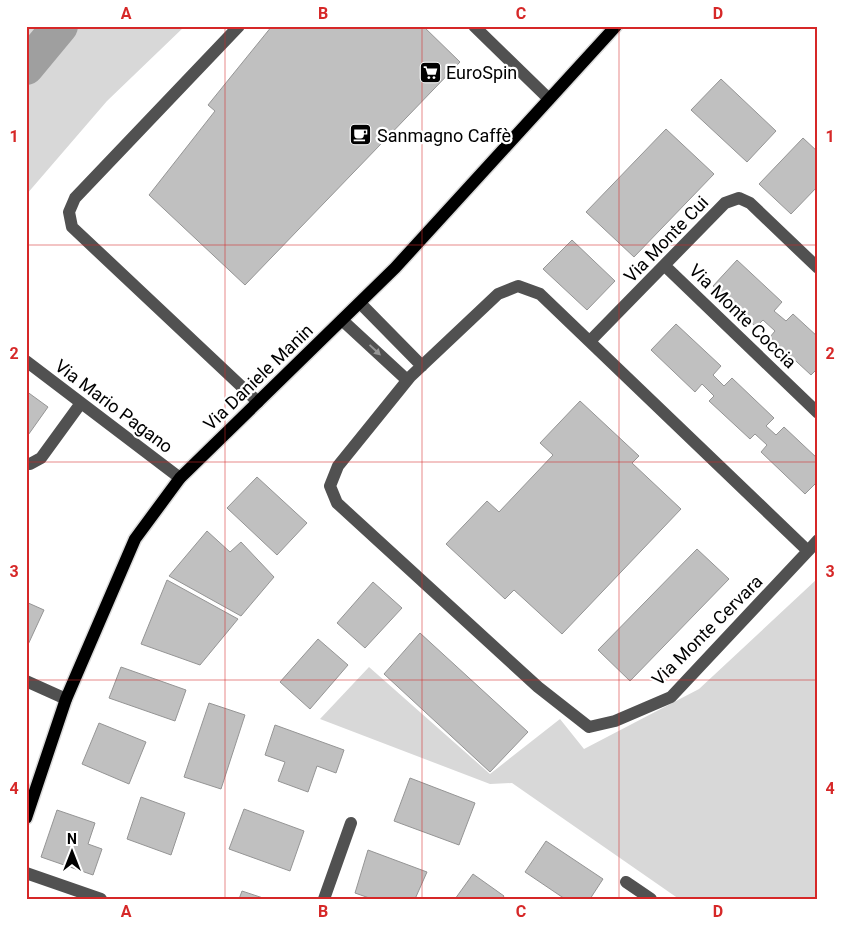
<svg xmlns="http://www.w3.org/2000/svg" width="844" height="925" font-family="Roboto,sans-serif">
	<rect width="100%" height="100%" fill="#fff"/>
	<!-- green -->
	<path fill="#d8d8d8" d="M26 26H185L107 101 26 195Z
		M817 579 818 899H679L512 783 490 784 320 719 369 667 490 774 560 719 584 749 699 689Z"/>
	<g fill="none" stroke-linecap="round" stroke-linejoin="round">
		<!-- river -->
		<path stroke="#9f9f9f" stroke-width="36" d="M26 67 60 26"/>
	</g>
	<!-- building -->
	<path fill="#c0c0c0" stroke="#959595" d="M272 26H423L460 62 245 285 149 195 215 111 208 105Z
		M721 79 776 131 747 162 691 110Z
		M666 129 714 174 634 257 586 212Z
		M803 138 818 152V186L791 214 759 184Z
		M572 240 615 281 587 310 543 269Z
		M737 260 782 302 774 311 786 321 793 314 818 337V371L817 369 811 375 770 337 775 331 763 320 756 327 713 286Z
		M676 324 721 366 713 375 724 386 732 378 774 418 766 426 776 435 784 427 818 459V481L805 494 761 452 767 445 755 434 750 439 709 401 714 396 702 384 695 392 651 350Z
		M26 391 48 407 26 438Z
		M580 401 639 456 632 463 681 509 562 634 514 590 505 599 446 544 487 501 499 512 553 455 540 443Z
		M257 477 307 523 277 555 227 508Z
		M207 531 230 552 241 542 274 577 241 616 169 576Z
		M697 549 729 579 630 681 598 650Z
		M167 580 238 619 200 665 141 644Z
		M373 582 402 608 365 648 337 623Z
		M26 602 44 610 26 649Z
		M420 633 528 732 490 772 384 674Z
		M318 639 348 665 310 709 280 682Z
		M121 667 186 690 175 721 109 698Z
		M209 703 245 715 221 789 184 777Z
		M99 723 146 742 129 784 82 764Z
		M275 725 344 750 336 773 317 766 308 792 278 781 285 762 265 755Z
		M410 778 475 803 459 845 394 821Z
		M141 797 185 813 171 855 127 839Z
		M244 809 304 831 290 871 229 849Z
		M57 810 95 823 88 844 102 849 93 875 41 857Z
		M546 841 603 879 590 899H565L525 872Z
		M368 850 427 872 415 899H372L355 893Z
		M473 874 504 896 502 899H455Z
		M242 891 266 899H239Z"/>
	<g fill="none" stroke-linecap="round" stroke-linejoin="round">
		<defs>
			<path id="major" d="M26 818 66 699 135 539 180 478 395 268 616 26"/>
		</defs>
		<!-- major casing -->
		<use href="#major" stroke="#dbdbdb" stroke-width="15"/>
		<!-- minor -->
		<path stroke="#515151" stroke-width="12" d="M239 26 75 198 69 212 72 227 258 402
			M474 26 549 99
			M665 266 818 413
			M518 286 540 294 808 551 671 697 615 721 589 727 538 687 337 503 330 486 338 466 410 377 498 294Z
			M360 303 422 366
			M342 320 407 380
			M590 341 725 203 739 198 750 203 818 268
			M26 361 180 478
			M26 463 30 464 41 458 81 403
			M808 551 818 540
			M26 681 66 699
			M26 873 101 899
			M626 882 651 899
			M324 899 351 823"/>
		<!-- major -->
		<use href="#major" stroke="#000" stroke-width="12"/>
	</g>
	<!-- one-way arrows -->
	<defs><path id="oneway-solid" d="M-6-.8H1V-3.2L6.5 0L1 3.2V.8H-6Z" transform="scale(1.25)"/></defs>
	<use fill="#979797" href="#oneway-solid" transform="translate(375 350) rotate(43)"/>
	<!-- grid -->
	<path fill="none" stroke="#d62828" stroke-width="1" stroke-opacity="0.55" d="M225 26V899M422 26V899M619 26V899M26 245H818M26 462H818M26 680H818"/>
	<!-- icons -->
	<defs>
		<symbol id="supermarket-square" viewBox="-11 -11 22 22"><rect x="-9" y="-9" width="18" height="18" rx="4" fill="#000" stroke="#fff"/><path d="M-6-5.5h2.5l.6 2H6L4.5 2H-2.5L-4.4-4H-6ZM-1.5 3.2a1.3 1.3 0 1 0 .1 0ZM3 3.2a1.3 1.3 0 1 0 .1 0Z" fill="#fff"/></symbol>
		<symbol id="cafe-square" viewBox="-11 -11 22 22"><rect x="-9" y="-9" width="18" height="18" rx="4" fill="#000" stroke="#fff"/><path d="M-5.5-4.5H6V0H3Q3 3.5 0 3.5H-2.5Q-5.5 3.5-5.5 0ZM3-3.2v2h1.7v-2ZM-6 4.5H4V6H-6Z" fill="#fff"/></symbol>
	</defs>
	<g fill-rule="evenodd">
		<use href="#supermarket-square" x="418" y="60" width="25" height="25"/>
		<use href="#cafe-square" x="348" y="122" width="25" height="25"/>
	</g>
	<g text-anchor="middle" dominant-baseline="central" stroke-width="4.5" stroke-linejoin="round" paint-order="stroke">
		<!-- poi labels -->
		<g font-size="18" fill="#000" stroke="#fff" text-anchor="start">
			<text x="446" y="72">EuroSpin</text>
			<text x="377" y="135">Sanmagno Caffè</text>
		</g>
		<!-- street labels -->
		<g font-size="18" fill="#000" stroke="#fff">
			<text transform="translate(666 239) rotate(-46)">Via Monte Cui</text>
			<text transform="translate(743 316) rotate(44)">Via Monte Coccia</text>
			<text transform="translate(258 377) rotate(-44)">Via Daniele Manin</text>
			<text transform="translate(114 406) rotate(37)">Via Mario Pagano</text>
			<text transform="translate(707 630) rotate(-45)">Via Monte Cervara</text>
		</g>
	</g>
	<!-- border -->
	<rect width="844" height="925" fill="none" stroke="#ffffff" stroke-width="55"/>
	<!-- north arrow -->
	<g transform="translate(72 852)" stroke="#ffffff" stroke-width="4" paint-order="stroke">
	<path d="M0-4L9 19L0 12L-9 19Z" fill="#000000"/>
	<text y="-8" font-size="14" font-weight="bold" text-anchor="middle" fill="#000000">N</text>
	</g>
	<rect x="28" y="28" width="788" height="870" fill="none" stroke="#d62828" stroke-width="2"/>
	<g font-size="16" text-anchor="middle" font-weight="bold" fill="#d62828">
		<text x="126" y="19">A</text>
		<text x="323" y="19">B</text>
		<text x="521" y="19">C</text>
		<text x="718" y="19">D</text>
		<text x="14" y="142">1</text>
		<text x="830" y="142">1</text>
		<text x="14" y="359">2</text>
		<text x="830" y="359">2</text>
		<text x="14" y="577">3</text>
		<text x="830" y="577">3</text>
		<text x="14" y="794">4</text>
		<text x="830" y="794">4</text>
		<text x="126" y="917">A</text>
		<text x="323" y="917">B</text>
		<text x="521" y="917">C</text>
		<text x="718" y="917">D</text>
	</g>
</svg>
